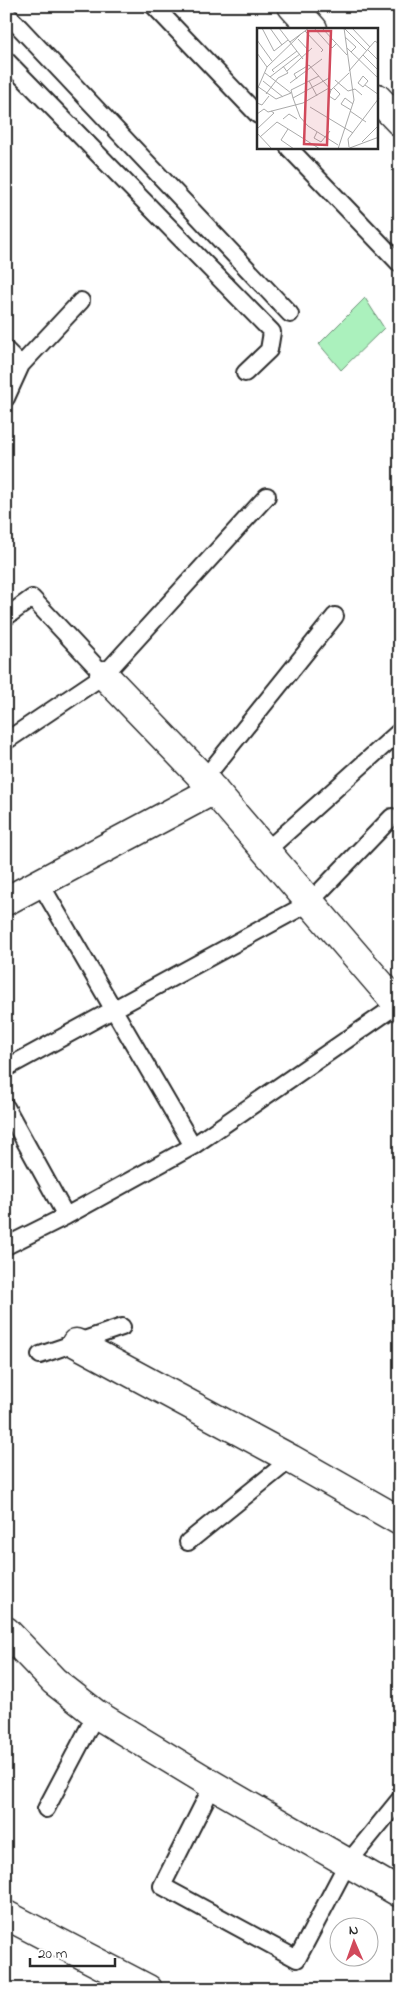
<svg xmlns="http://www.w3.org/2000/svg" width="406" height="1995" font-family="'Indie Flower',sans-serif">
	<rect width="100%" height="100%" fill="#fff"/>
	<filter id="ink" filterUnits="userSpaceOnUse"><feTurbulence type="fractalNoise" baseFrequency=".02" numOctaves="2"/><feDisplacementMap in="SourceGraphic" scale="10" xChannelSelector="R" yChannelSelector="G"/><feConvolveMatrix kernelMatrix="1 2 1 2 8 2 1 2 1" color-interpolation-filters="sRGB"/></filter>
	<g filter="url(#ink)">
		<!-- green -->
		<path fill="#abf1bd" stroke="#6b8e74" d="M365 298 384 328 341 370 319 344Z"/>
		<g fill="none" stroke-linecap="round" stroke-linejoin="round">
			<defs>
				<path id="lane" d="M154 6 258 115
					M6 13 290 314
					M6 60 272 332 269 350 245 373
					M289 148 400 264
					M6 350 21 365
					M6 398 21 365 81 301
					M6 617 32 598 104 675
					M6 741 104 675 267 496
					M204 779 335 616
					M266 851 400 731
					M40 883 193 1146
					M6 1068 309 903 392 817
					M6 1107 66 1216
					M6 1246 66 1216 193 1146 397 1005
					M40 1355 122 1327
					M188 1542 291 1459
					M213 1785 162 1886 297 1959 347 1864 400 1799
					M46 1809 96 1714"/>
				<path id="street" d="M292 6 313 29
					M377 98 400 122
					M104 675 204 779 400 1007
					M6 901 214 790
					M76 1343 291 1459 400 1521
					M6 1631 54 1681 96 1714 213 1785 400 1893
					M6 1915 148 1989"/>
			</defs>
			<!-- lane casing -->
			<use href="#lane" stroke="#2b2b2b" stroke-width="20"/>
			<!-- street casing -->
			<use href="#street" stroke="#2b2b2b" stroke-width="31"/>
			<!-- lane -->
			<use href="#lane" stroke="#fff" stroke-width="16"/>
			<!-- street -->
			<use href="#street" stroke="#fff" stroke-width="28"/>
		</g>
	</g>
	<!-- overview -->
	<g transform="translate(257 28)">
		<rect width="121" height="121" fill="#fff"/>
		<path fill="none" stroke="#aaa" stroke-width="1" d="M5 0 17 23 31 12M13 0 25 17M22 0 46 31M57 0 75 20 79 16M65 0 90 27M95 0 113 19M88 1 110 23M48 3 66 22 64 24M88 9 99 19 94 24M41 11 52 23M0 12 15 33M33 14 52 0M90 20 122 51M111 22 122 33M0 25 10 39M106 27 122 43M30 43 55 20M92 43 118 13 122 16M17 44 15 42 40 23M8 45 34 65M62 48 34 62 36 70 43 89 51 98 81 117M106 48 111 53 106 59 101 55ZM13 49 43 26M40 51 37 46 52 37 74 62M78 52 91 63 98 61 105 67M6 53 26 69M52 53 60 68M33 55 65 31M108 57 122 67M0 58 19 71 34 65M77 60 83 66 78 72 72 68 74 62 92 45M0 62 10 39 44 6M9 66 21 50 31 45 26 38M36 70 72 50M0 75 5 77 12 68M53 79 96 105M94 82 84 76 88 70 96 76M93 83 109 94M0 86 7 81 11 84 46 75 72 60M26 91 32 86 40 91M0 101 17 85 14 83M31 101 24 112 37 121M60 104 57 110 64 114 73 103M0 105 15 121M3 109 20 94 63 121M105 114 122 97M92 119 91 111 122 70M81 121 97 72 87 0M90 121 122 109"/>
		<path fill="#d1495b" fill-opacity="0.15" stroke="#d1495b" stroke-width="2.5" d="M51 3H74L70 117 47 116Z"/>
		<rect width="121" height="121" fill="none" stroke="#2b2b2b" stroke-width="2.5"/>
	</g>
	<!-- margin -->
	<rect width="406" height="1995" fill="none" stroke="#fff" stroke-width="25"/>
	<rect x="12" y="12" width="381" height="1970" fill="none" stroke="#2b2b2b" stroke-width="2" filter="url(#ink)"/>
	<!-- north arrow -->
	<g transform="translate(354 1942) rotate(358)"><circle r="24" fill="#ffffff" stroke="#aaaaaa"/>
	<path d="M0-4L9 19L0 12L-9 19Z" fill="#d1495b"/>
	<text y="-8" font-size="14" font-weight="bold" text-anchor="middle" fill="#2b2b2b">N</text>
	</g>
	<!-- scale -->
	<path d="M30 1958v8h85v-8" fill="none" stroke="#2b2b2b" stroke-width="2.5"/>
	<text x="38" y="1958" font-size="15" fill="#2b2b2b" stroke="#ffffff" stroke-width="4" paint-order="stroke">20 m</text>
</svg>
